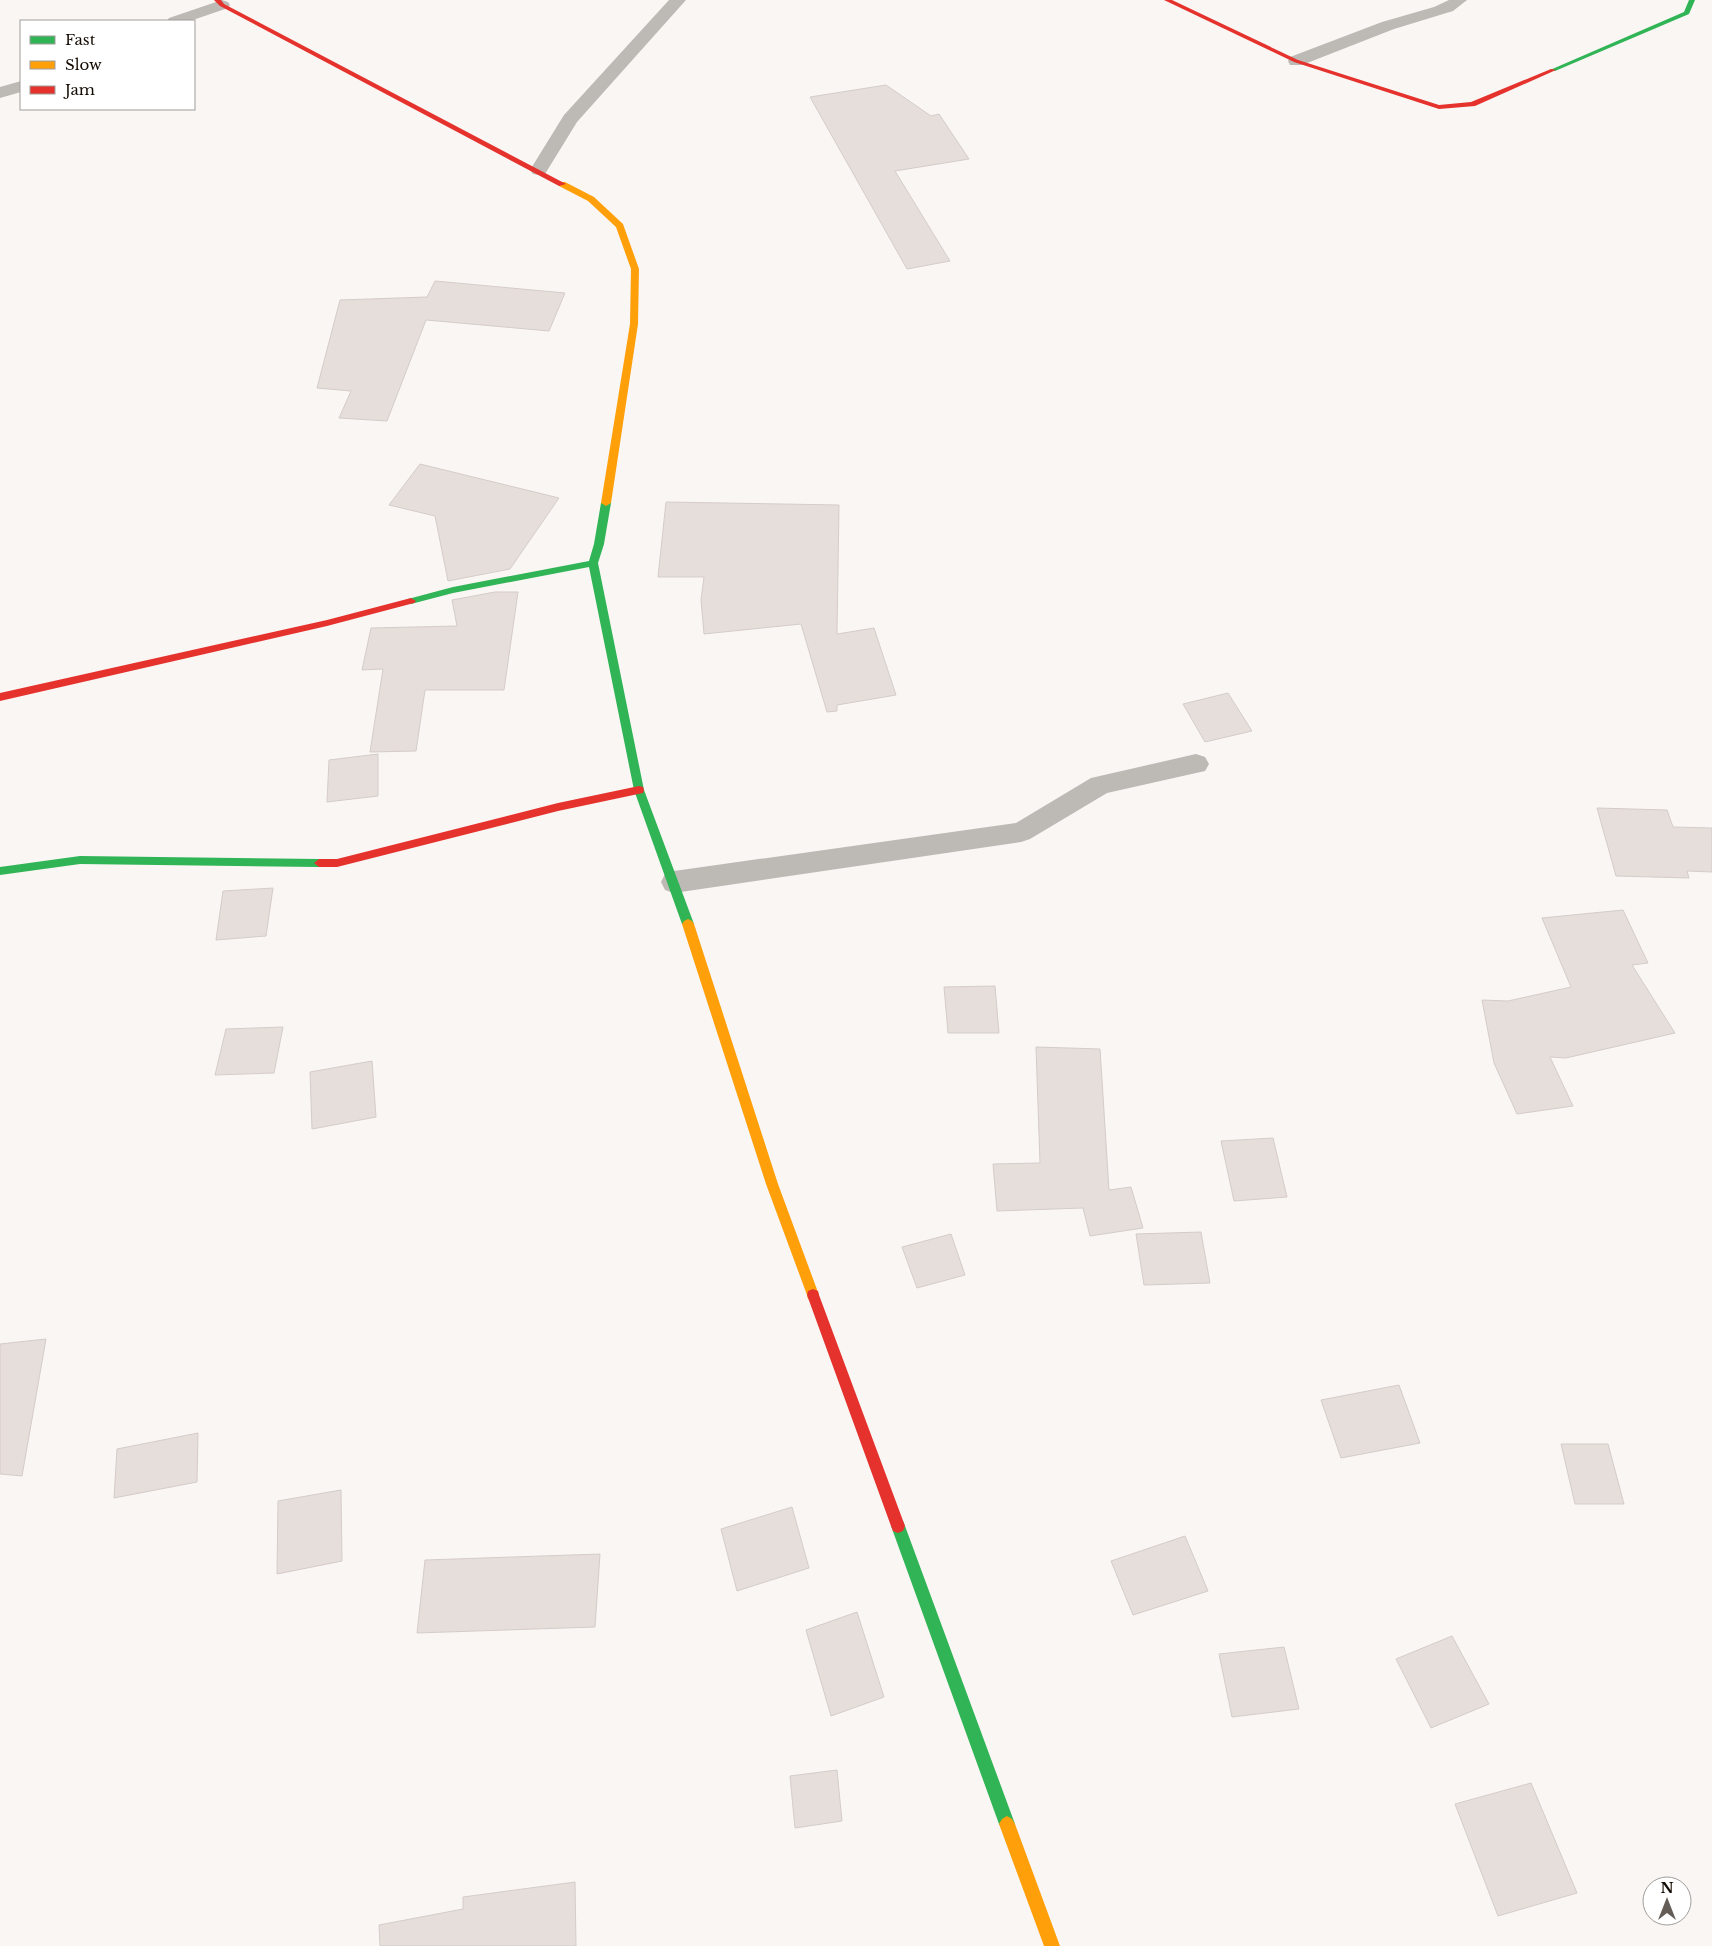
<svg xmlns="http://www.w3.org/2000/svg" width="1712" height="1946" font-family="'Libre Baskerville',serif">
	<rect width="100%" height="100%" fill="#f9f6f4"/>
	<!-- building -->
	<path fill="#e6deda" stroke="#d5ccc9" d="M886 85 931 116 939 114 969 159 895 171 950 261 907 269 810 97Z
		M435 281 565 293 549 331 426 320 387 421 339 418 351 391 317 388 340 300 427 297Z
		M420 464 559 498 510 569 448 581 435 516 389 505Z
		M666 502 839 505 837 634 874 628 896 695 837 705V711L827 712 801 624 704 634 701 600 704 577H658Z
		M495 592H518L504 690H425L416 751 370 752 383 669 362 670 371 628 457 626 452 600Z
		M1228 693 1252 731 1205 742 1183 704Z
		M378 754V796L327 802 329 760Z
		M1597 808 1667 810 1673 827 1712 828V872L1687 871 1689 878 1616 876Z
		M273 888 266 936 216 940 223 891Z
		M1623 910 1648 963 1632 965 1675 1033 1566 1058 1550 1057 1573 1106 1517 1114 1494 1063 1482 1000 1508 1001 1571 987 1542 918Z
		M995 986 999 1033H948L944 987Z
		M283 1027 274 1073 215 1075 226 1029Z
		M1036 1047 1100 1049 1109 1190 1131 1187 1143 1228 1090 1236 1083 1208 997 1211 993 1164 1040 1163Z
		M372 1061 376 1117 312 1129 310 1072Z
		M1273 1138 1287 1197 1234 1201 1221 1141Z
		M1201 1232 1210 1283 1144 1285 1136 1234Z
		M951 1234 965 1275 917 1288 902 1247Z
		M46 1339 22 1476 0 1474V1344Z
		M1399 1385 1420 1443 1341 1458 1321 1400Z
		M198 1433 197 1482 114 1498 117 1449Z
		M1561 1444H1608L1624 1504H1575Z
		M341 1490 342 1561 277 1574 278 1501Z
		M792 1507 809 1568 737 1591 721 1529Z
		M1185 1536 1208 1591 1133 1615 1111 1561Z
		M600 1554 595 1627 417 1633 425 1560Z
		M857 1612 884 1697 831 1716 806 1630Z
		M1452 1636 1489 1704 1431 1728 1396 1659Z
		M1284 1647 1299 1709 1232 1717 1219 1654Z
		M837 1770 842 1821 795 1828 790 1776Z
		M1531 1783 1577 1893 1498 1916 1455 1804Z
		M575 1882 576 1946H380L379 1925 463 1909V1897Z"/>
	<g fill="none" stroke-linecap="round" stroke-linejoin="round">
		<!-- street -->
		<path fill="#bdb9b5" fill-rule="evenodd" d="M222 0 228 2 230 5 228 8 190 21H167L169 18Z
			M669 0H686L577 122 545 174 539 175 533 174 530 170 564 115Z
			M1449 0H1467L1453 11 1394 29 1302 65H1290L1288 61 1290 57 1382 22 1434 7Z
			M21 81V92L0 98V87Z
			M1196 754 1205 757 1209 764 1205 771 1107 793 1030 839 1021 842 674 893 665 890 661 882 665 874 674 871 1016 823 1091 778Z"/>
		<!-- fast -->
		<path fill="#30b455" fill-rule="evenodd" d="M1689 0H1695L1689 14 1555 71 1550 70 1684 12Z
			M606 500 611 503 604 544 598 563 644 790 694 924 692 927H684L682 924 634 790 589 567 453 593 411 604 406 601 408 599 453 587 589 561 594 544 601 503Z
			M80 856 319 859 324 863 319 867 80 864 0 875V867Z
			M898 1519 903 1521 905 1526 1015 1824 1012 1829 1007 1832 1002 1829 999 1824 891 1526 893 1521Z"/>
		<!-- slow -->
		<path fill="#ff9f0a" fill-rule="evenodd" d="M559 182H565L594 197 623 224 639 269 638 324 611 503 606 506 601 503 630 324 631 269 616 227 588 201 559 186Z
			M688 919 692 921 694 924 778 1184 819 1295 818 1299 813 1301 808 1299 807 1295 766 1184 682 924 684 921Z
			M1007 1816 1012 1819 1015 1824 1060 1946H1044L999 1824 1002 1819Z"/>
		<!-- jam -->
		<path fill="#e5322d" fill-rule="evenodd" d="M214 0H221L224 4 566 184 559 186 220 6Z
			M1164 0H1172L1298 60 1439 105 1471 102 1551 69 1556 70 1475 106 1439 109 1294 62Z
			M411 598 416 601 414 603 327 626 0 701V693L327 620Z
			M639 786 643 787 644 790 643 793 558 811 337 867H319L314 863 319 859H337L558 803Z
			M813 1289 818 1291 819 1295 905 1526 903 1531 898 1533 893 1531 891 1526 807 1295 808 1291Z"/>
	</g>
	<!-- legend -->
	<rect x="20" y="20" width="175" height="90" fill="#ffffff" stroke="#a19d9a"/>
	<rect x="30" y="36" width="25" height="8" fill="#30b455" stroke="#a19d9a"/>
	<text x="65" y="45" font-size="15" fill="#140b03">Fast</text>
	<rect x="30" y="61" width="25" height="8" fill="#ff9f0a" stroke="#a19d9a"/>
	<text x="65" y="70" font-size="15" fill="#140b03">Slow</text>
	<rect x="30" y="86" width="25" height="8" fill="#e5322d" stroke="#a19d9a"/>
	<text x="65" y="95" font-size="15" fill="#140b03">Jam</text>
	<!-- north arrow -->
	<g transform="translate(1667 1901)"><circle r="24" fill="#ffffff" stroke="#a19d9a"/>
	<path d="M0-4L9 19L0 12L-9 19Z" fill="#645d57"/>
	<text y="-8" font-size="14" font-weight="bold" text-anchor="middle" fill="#140b03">N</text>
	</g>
</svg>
